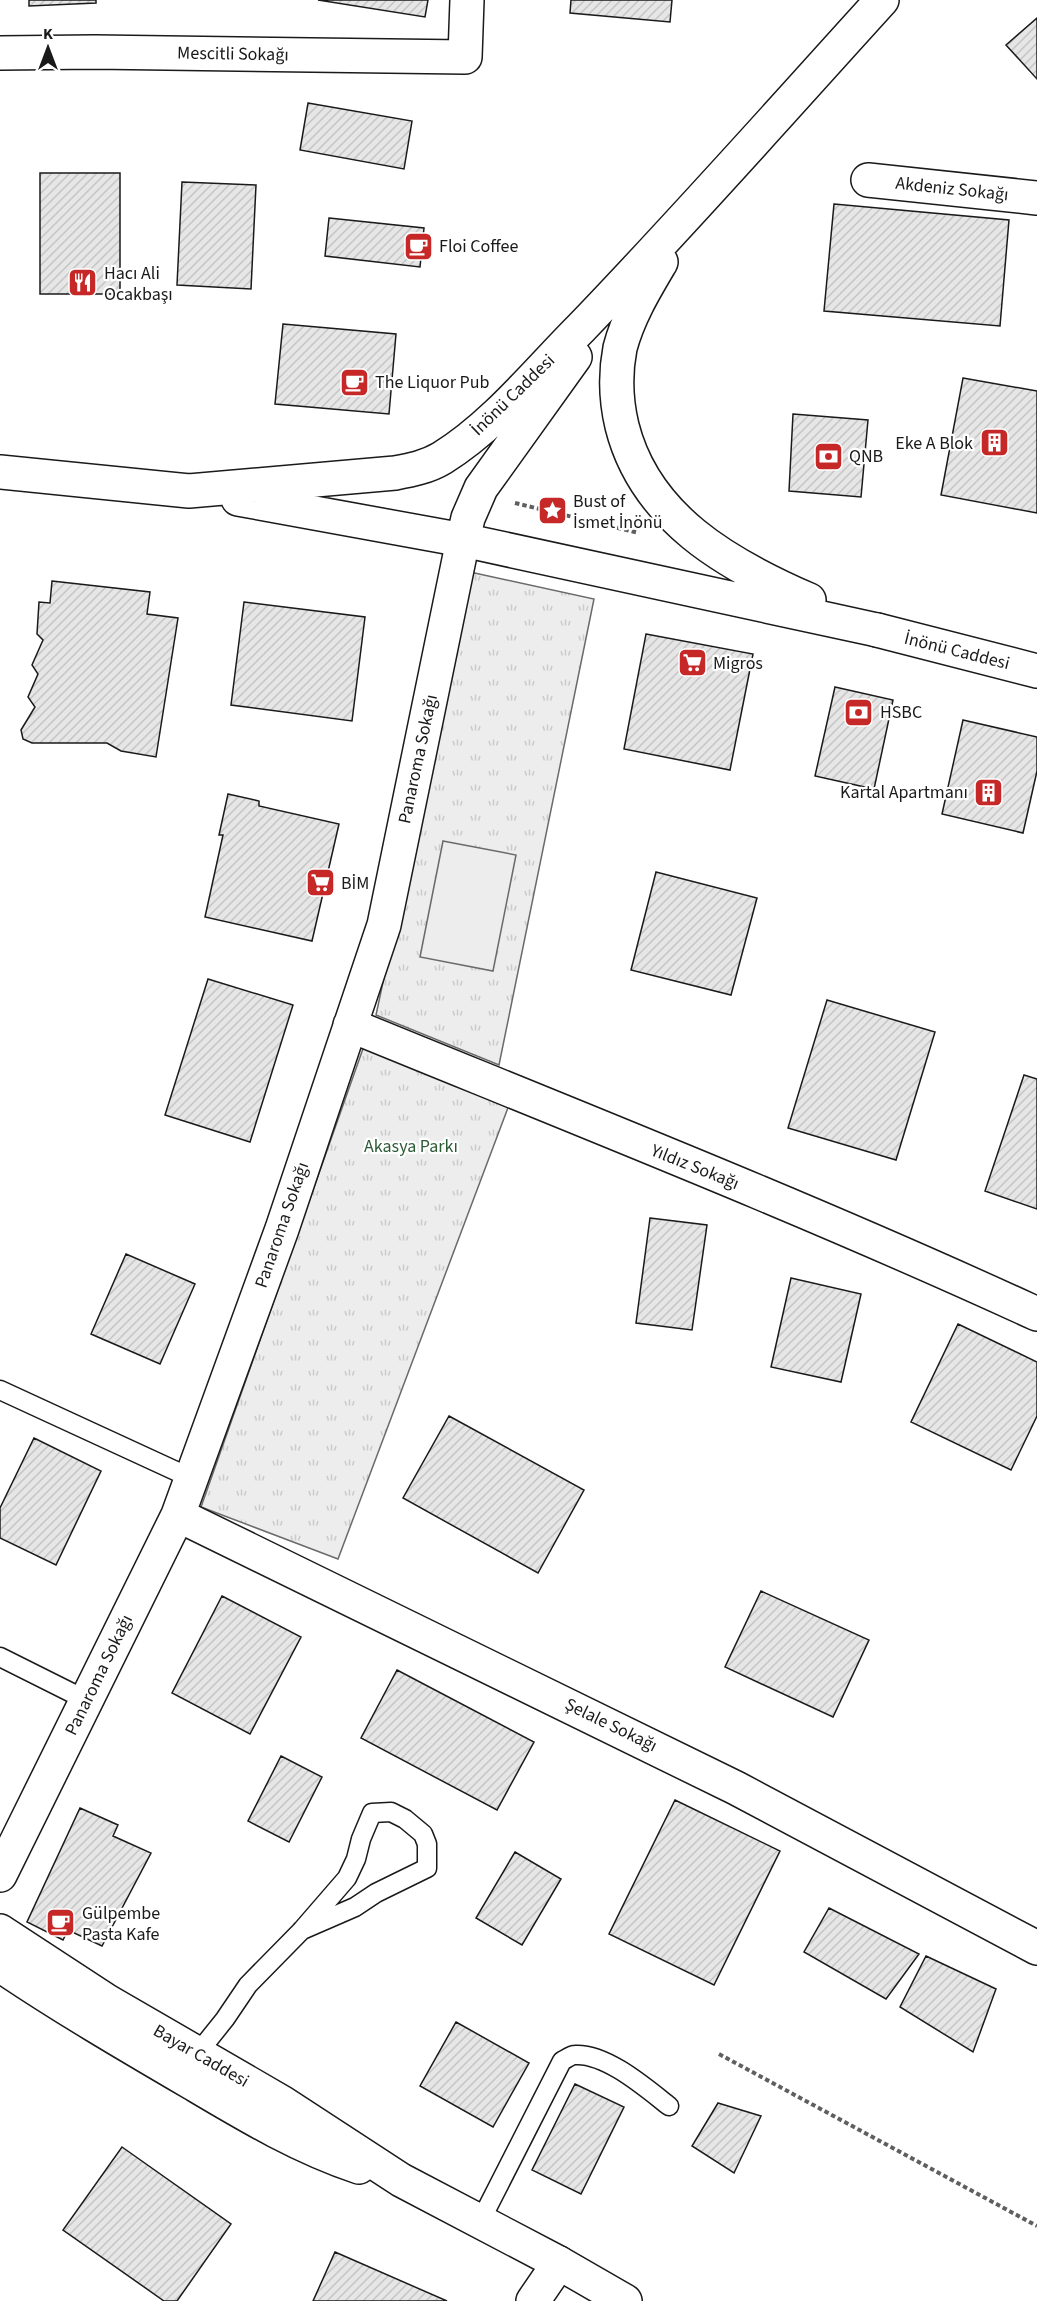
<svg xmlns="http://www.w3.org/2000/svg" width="1037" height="2301" font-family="'Source Sans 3',sans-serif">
	<defs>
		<pattern id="park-tufts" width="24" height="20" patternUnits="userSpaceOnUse" patternTransform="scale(1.5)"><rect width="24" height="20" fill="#ededed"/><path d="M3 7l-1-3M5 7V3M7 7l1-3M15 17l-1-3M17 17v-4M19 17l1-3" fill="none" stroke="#cbcbcb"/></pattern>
		<pattern id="building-hatch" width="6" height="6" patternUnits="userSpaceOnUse" patternTransform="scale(1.5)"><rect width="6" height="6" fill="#e6e6e6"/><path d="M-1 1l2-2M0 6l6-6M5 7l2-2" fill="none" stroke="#c5c5c5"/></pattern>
	</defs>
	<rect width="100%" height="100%" fill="#fff"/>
	<!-- park -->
	<path fill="url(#park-tufts)" stroke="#6a6a6a" stroke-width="1.5" d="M470 572 594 599 499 1065 376 1015Z
		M365 1043 512 1097 338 1559 201 1507Z"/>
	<!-- garden -->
	<path fill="#ededed" stroke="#6a6a6a" stroke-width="1.5" d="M443 841 516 855 493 971 420 957Z"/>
	<!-- building -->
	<path fill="url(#building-hatch)" stroke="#1a1a1a" stroke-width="1.5" d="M29 0H96V3L29 6Z
		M318 0H428L425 17Z
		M571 0H672L670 22 570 13Z
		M1037 18V79L1006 45Z
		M308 103 412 121 404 169 300 150Z
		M40 173H120V294H40Z
		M182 182 256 185 251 289 177 285Z
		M834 204 1009 220 1000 326 824 311Z
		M329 218 424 228 420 267 325 256Z
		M283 324 396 334 389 414 275 404Z
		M963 378 1037 391V513L941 495Z
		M793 414 868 420 861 497 789 491Z
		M52 581 150 592 147 614 178 618 156 757 121 751 107 743H32L23 739 21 730 35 707 28 697 38 674 32 665 43 640 37 634 39 602 50 603Z
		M244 602 365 617 352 721 231 705Z
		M646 634 753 654 730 770 624 749Z
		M835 687 893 700 874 789 815 776Z
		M963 720 1037 737V771L1023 833 942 814Z
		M228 794 259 801V806L339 824 312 941 205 917 223 835H219Z
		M656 872 757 898 731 995 631 970Z
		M208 979 293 1005 250 1142 165 1115Z
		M827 1000 935 1032 896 1160 788 1128Z
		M1024 1075 1037 1079V1209L985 1191Z
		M650 1218 707 1225 692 1330 636 1323Z
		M126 1254 195 1284 160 1364 91 1334Z
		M791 1278 861 1294 841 1382 771 1367Z
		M958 1324 1037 1362V1416L1011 1470 911 1422Z
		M449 1416 584 1490 538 1573 403 1498Z
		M34 1438 101 1471 56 1565 0 1538V1508Z
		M761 1591 869 1640 833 1717 725 1667Z
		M222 1596 301 1637 250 1734 172 1693Z
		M397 1670 534 1742 497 1810 361 1738Z
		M281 1756 322 1777 289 1842 248 1821Z
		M675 1800 780 1851 714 1985 609 1934Z
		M80 1808 118 1825 113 1836 151 1853 102 1946 68 1930 63 1940 27 1922Z
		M515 1852 561 1879 522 1945 476 1918Z
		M829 1908 919 1954 886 1999 804 1952Z
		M926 1956 996 1989 973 2052 900 2007Z
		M456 2022 529 2063 493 2127 420 2086Z
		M575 2084 624 2107 581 2194 532 2170Z
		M718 2103 761 2116 734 2173 692 2146Z
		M122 2147 231 2224 177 2301H164L63 2230Z
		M335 2252 447 2301H313Z"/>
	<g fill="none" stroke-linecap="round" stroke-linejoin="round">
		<defs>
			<path id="lane" d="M0 1390 191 1478
				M0 1657 86 1700
				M197 2054 225 2019 248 1985 302 1930 347 1878 356 1859 361 1839 372 1813 391 1812 405 1819 423 1834 427 1844V1868L376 1893 355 1907 302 1930
				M480 2222 562 2061C566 2059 571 2055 575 2055 606 2053 646 2088 669 2106"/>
			<path id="street" d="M0 53 95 52 465 57 467 0
				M868 180 1037 198
				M350 1025C580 1119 811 1210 1037 1314
				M178 1515 736 1788 1037 1948
				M0 1875 178 1515 282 1229 384 925 463 540
				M533 2301 559 2263"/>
			<path id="secondary" d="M877 630 1037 671
				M0 1931 107 2001 283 2103 401 2180 559 2263 625 2301
				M0 1965C62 2007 127 2045 192 2083 246 2115 299 2147 359 2167"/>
			<path id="primary" d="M661 262C645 289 628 317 620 348 615 374 616 401 622 426 645 518 728 565 809 600
				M0 472 189 491 395 473C411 470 427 467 442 458 495 425 537 372 581 328 684 221 782 110 882 0
				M238 499 463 540 877 630
				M463 540 468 518 481 488 575 357"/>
		</defs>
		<!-- lane casing -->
		<use href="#lane" stroke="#1a1a1a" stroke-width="21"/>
		<!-- street casing -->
		<use href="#street" stroke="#1a1a1a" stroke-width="36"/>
		<!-- secondary casing -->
		<use href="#secondary" stroke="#1a1a1a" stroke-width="36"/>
		<!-- primary casing -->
		<use href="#primary" stroke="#1a1a1a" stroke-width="36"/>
		<!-- path -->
		<path stroke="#5f5f5f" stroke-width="4" stroke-dasharray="4.5 3" stroke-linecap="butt" d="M515 503 639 533
			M719 2054 1037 2226"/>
		<!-- lane -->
		<use href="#lane" stroke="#fff" stroke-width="18"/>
		<!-- street -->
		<use href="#street" stroke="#fff" stroke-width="33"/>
		<!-- secondary -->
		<use href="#secondary" stroke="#fff" stroke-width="33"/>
		<!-- primary -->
		<use href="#primary" stroke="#fff" stroke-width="33"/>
	</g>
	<!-- icons -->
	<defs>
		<symbol id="cafe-square" viewBox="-11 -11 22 22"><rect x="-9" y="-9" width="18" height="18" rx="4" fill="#c62828" stroke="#fff"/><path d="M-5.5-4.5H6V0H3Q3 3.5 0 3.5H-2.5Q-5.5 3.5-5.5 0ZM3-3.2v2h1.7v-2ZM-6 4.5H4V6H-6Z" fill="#fff"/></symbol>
		<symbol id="restaurant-square" viewBox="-11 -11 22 22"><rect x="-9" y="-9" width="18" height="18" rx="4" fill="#c62828" stroke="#fff"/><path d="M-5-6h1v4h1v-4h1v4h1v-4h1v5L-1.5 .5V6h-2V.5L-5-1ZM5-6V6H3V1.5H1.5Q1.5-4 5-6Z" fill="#fff"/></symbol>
		<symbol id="building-square" viewBox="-11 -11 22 22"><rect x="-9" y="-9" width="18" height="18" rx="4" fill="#c62828" stroke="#fff"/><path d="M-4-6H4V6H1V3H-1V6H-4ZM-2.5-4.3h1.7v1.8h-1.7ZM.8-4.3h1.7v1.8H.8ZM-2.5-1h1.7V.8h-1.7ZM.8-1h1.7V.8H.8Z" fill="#fff"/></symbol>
		<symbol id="bank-square" viewBox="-11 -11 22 22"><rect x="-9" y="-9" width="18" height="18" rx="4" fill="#c62828" stroke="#fff"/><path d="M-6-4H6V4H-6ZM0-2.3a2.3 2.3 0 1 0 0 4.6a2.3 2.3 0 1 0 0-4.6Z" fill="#fff"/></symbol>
		<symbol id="sight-square" viewBox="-11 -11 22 22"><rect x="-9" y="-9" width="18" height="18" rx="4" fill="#c62828" stroke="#fff"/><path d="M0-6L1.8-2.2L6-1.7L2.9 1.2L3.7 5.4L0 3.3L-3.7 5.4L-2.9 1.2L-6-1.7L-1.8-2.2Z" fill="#fff"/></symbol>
		<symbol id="supermarket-square" viewBox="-11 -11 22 22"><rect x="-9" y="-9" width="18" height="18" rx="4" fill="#c62828" stroke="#fff"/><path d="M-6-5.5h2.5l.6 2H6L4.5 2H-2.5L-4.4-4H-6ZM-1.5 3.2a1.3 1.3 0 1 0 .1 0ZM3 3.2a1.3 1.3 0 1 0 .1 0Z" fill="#fff"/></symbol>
	</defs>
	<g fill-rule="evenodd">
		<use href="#cafe-square" x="402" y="230" width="33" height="33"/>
		<use href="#restaurant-square" x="66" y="266" width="33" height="33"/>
		<use href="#cafe-square" x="338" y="366" width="33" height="33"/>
		<use href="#building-square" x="978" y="426" width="33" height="33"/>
		<use href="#bank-square" x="812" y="440" width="33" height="33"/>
		<use href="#sight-square" x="536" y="494" width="33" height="33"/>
		<use href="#supermarket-square" x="676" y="646" width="33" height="33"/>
		<use href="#bank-square" x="842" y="696" width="33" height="33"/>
		<use href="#building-square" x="972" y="776" width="33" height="33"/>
		<use href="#supermarket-square" x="304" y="866" width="33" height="33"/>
		<use href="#cafe-square" x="44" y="1906" width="33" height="33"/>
	</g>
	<g text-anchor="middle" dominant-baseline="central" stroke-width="4.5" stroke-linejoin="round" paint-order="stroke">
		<!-- street labels -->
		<g font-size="18" fill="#1a1a1a" stroke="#fff">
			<text transform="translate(233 54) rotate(1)">Mescitli Sokağı</text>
			<text transform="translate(952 189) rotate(6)">Akdeniz Sokağı</text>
			<text transform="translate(513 395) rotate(-44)">İnönü Caddesi</text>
			<text transform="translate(957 651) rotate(14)">İnönü Caddesi</text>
			<text transform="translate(418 759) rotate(-78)">Panaroma Sokağı</text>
			<text transform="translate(695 1167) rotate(22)">Yıldız Sokağı</text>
			<text transform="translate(282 1225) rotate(-71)">Panaroma Sokağı</text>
			<text transform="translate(99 1675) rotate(-64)">Panaroma Sokağı</text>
			<text transform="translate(611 1725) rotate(26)">Şelale Sokağı</text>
			<text transform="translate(201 2056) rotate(30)">Bayar Caddesi</text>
		</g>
		<!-- poi labels -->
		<g font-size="18" fill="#1a1a1a" stroke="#fff" text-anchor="start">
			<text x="439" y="246">Floi Coffee</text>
			<text x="104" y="273">Hacı Ali<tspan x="104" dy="21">Ocakbaşı</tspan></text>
			<text x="375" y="382">The Liquor Pub</text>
			<text x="973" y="443" text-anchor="end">Eke A Blok</text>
			<text x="849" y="456">QNB</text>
			<text x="573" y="501">Bust of<tspan x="573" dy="21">İsmet İnönü</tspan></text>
			<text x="713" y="663">Migros</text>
			<text x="880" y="712">HSBC</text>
			<text x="968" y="792" text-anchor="end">Kartal Apartmanı</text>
			<text x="341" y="883">BİM</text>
			<text x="82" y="1913">Gülpembe<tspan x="82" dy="21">Pasta Kafe</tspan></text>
		</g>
		<!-- park labels -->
		<g font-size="18" fill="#2b5a34" stroke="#fff">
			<text x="411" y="1146">Akasya Parkı</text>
		</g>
	</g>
	<!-- north arrow -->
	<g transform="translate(48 48)" stroke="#ffffff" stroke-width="4.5" paint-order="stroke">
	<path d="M0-4.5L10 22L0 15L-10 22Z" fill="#1a1a1a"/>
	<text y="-9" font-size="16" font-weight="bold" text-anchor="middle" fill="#1a1a1a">K</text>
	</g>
</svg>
